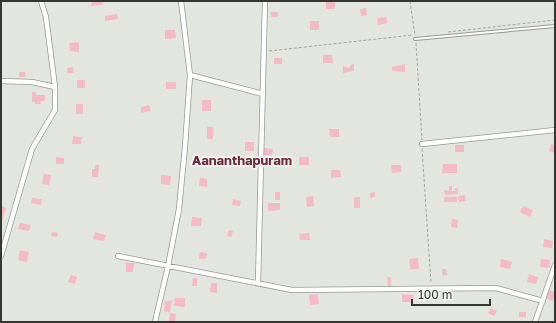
<svg xmlns="http://www.w3.org/2000/svg" width="556" height="323" font-family="'Golos Text',sans-serif">
	<rect width="100%" height="100%" fill="#e3e6e0"/>
	<!-- building -->
	<path fill="#f4bac6" d="M92 1H103L102 5 91 6Z
		M326 1H335V9H326Z
		M366 8 367 15 361 16 360 9Z
		M271 12H278V17H271Z
		M117 14 118 19 105 21V16Z
		M386 17 387 23 378 25 377 18Z
		M310 21H319V30H310Z
		M165 30H175L176 38 165 39Z
		M79 42V52L70 51 69 43Z
		M323 55H332L333 63H323Z
		M274 58H282V64H274Z
		M354 64V71L343 73V66L349 68 351 65Z
		M405 64V72L392 71V67Z
		M73 67 74 73H67V68Z
		M19 72H25L26 77H19Z
		M77 80H85V88H77Z
		M166 82H176V89H166Z
		M32 92H36V95H45V101H41V104H35V102H32Z
		M202 100H211V111H202Z
		M76 104H83V114H76Z
		M149 105 151 111 141 113V107Z
		M207 127H213V139H207Z
		M329 129H339V137H330Z
		M73 136 82 137 81 144H72Z
		M245 142H254V151H245Z
		M551 144 555 145V153L549 151Z
		M455 145H464V152H455Z
		M264 148 273 149 272 155H264Z
		M56 157 64 158V164H56Z
		M299 157H309V165H299Z
		M205 158H213V167H205Z
		M443 164H457V173H442Z
		M95 165H99L98 177H92V169H95Z
		M391 165H401V172L392 173Z
		M331 170H340L341 177 331 178Z
		M44 174 51 175 49 185 42 184Z
		M161 175 171 176 170 185 161 184Z
		M200 178 207 179V187L199 186Z
		M449 186H452V191H455V188H458V194L445 195 444 190 449 191Z
		M275 192H280V200H275Z
		M375 192V197L370 198V193Z
		M465 195 466 201 459 202 458 196Z
		M313 196 314 206 307 207 306 197Z
		M354 197H360V208H354Z
		M444 197H457V202H444Z
		M32 198 42 199 41 205 31 203Z
		M233 199 241 201 240 206 232 205Z
		M268 203H280V210L268 211Z
		M1 206 6 208 1 224Z
		M523 206 533 210 530 217 520 212Z
		M192 217 202 218 201 226H191Z
		M452 219 458 220 457 228 451 227Z
		M20 223 31 225 29 231 18 229Z
		M229 230 233 231 231 237 227 236Z
		M52 232 58 233 57 237 51 236Z
		M95 232 106 235 104 241 93 239Z
		M309 233 310 240H300L299 234Z
		M544 239 553 241 552 248 543 247Z
		M20 250 29 252 27 262 18 260Z
		M200 252 207 253 206 259H199Z
		M418 258 419 269H410L409 259Z
		M501 259 512 262 510 269 500 267Z
		M541 259 550 260 549 268 540 267Z
		M126 263H134L133 272H126Z
		M442 269H446L447 275 443 276Z
		M529 274 538 277 536 284 527 282Z
		M71 275 77 277 75 284 68 282Z
		M387 277H391V286H388Z
		M193 278H197V286H192Z
		M211 283H217V293L210 292Z
		M549 290 555 292 553 301 546 298Z
		M318 294 319 304 310 305 309 295Z
		M402 294 413 295V302H402Z
		M175 298H185V307L174 306Z
		M165 301H172L170 312 164 311Z
		M491 308 497 311 494 316 488 313Z
		M519 312H526V317H519Z
		M170 313 176 314 175 322H169Z"/>
	<g fill="none" stroke-linecap="round" stroke-linejoin="round">
		<defs>
			<path id="service" d="M415 39 555 26"/>
			<path id="minor" d="M41 1 46 17 55 87
				M190 75 263 94
				M1 81 32 82 55 87V110L32 149 1 256
				M422 144 555 130
				M118 256 292 290 496 288 543 301
				M258 283 265 1
				M155 322 168 266 179 209 185 147 190 75 181 1
				M535 322 555 265"/>
		</defs>
		<!-- service casing -->
		<use href="#service" stroke="#969994" stroke-width="4"/>
		<!-- minor casing -->
		<use href="#minor" stroke="#969994" stroke-width="6"/>
		<!-- path -->
		<path stroke="#a3a5a0" stroke-width="1" stroke-dasharray="3 2" stroke-linecap="butt" d="M410 1 415 36
			M448 32 555 20
			M416 43 422 140
			M269 51 413 35
			M422 149 431 283"/>
		<!-- service -->
		<use href="#service" stroke="#fff" stroke-width="2"/>
		<!-- minor -->
		<use href="#minor" stroke="#fff" stroke-width="4.5"/>
	</g>
	<g text-anchor="middle" dominant-baseline="central" stroke-width="4" stroke-linejoin="round" paint-order="stroke">
		<!-- quarter labels -->
		<g font-size="13" font-weight="bold" fill="#6f2a3e" stroke="#f0f3ee">
			<text x="242" y="160">Aananthapuram</text>
		</g>
	</g>
	<!-- border -->
	<rect width="556" height="323" fill="none" stroke="#363735" stroke-width="4"/>
	<!-- scale -->
	<path d="M412 299v6h78v-6" fill="none" stroke="#363735" stroke-width="2"/>
	<text x="418" y="299" font-size="12" fill="#363735" stroke="#f0f3ee" stroke-width="3" paint-order="stroke">100 m</text>
</svg>
